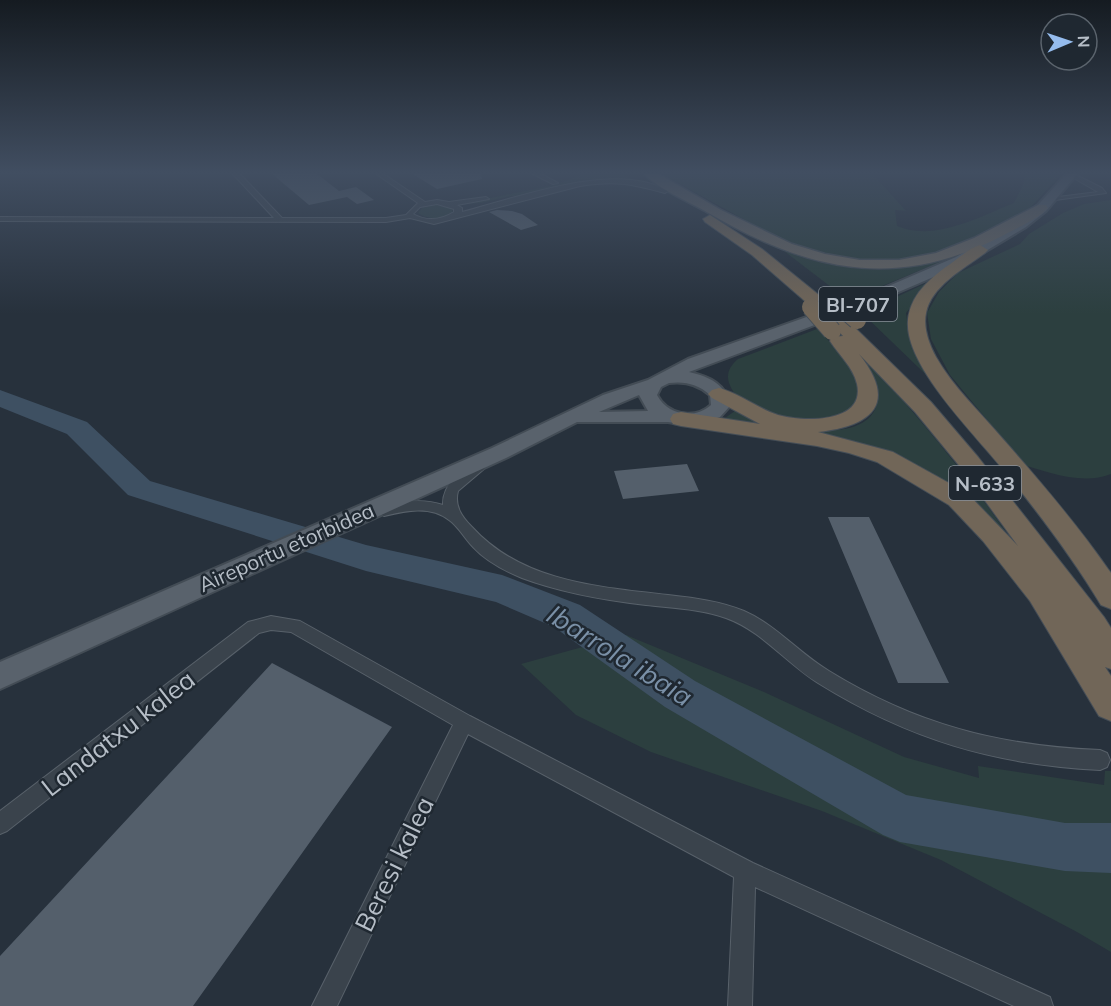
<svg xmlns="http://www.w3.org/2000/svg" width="1111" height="1006" font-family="Mulish,sans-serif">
	<rect width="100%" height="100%" fill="#27313c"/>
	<!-- green -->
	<path fill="#2c3f3f" d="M586 173H621L631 179 587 181 523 197 510 196 481 203 461 204 555 185Z
		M660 173H872L906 211 895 210 897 226C934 242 979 217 1014 203L1023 185 1025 173H1062L1032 206 1011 220 954 246 918 259 897 262 843 260 792 246Z
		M1111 200V474C1081 486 1046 471 1017 463L988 421 950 375 931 339 927 313 939 292 958 273 1020 244 1029 234 1063 213 1084 204Z
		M434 205 449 207 453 211C445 220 428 220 418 213L423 207Z
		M784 251C821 265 863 273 902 268 920 266 945 253 960 254L848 300Z
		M933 280 906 313C910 346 928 369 947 395L862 313Z
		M817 329C840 351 888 401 833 416 804 423 740 417 729 383 726 373 730 366 738 359Z
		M847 340C915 410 977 486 1030 568L926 472 722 420 735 411C764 424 876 454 878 396 878 378 857 354 847 340Z
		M626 635 764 692 904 757 979 778 978 766 1104 785 1105 771H1111V952L1077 932 941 860 822 811 651 752 576 715 521 664Z"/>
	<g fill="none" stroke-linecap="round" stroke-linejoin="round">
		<!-- river -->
		<path fill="#3e5062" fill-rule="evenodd" d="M0 390 87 422 150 481 366 545 502 575 580 605 695 681 906 795 1065 823H1111V873L1065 871 900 842 883 835 665 707 554 627 496 602 366 571 128 495 67 434 0 407Z"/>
	</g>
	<!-- building -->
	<path fill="#545f6b" d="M271 173H316L339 191 356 187 374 200 357 204 347 197 309 205Z
		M411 173H481L482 179 437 189Z
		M497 210 512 211 522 214 538 225 521 230 489 212Z
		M687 464 699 491 623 499 614 471Z
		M828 517H869L949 683H898Z
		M272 663 392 727 193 1006H0V956Z"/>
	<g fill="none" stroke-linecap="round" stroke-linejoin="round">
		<defs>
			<path id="minor" d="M232 173H239L282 218H386L406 215 418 203 375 173H382L425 202 437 200 449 202 486 197 489 199 457 205 462 208V212C517 198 616 160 668 191L665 193C631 184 616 180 580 186L434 224 410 218 386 222 0 221V217L274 218ZM437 204 454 209V212C441 220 427 222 413 214L420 207Z
				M531 173H539L558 183 553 184Z
				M1072 173 1102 188 1106 193 1048 201 1050 198 1098 192 1070 176Z
				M480 462 484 463 486 466 484 469 458 491C454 506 462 517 472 527 522 582 598 587 668 595 694 598 720 601 744 611 776 625 799 653 829 671 915 724 999 746 1100 750L1107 753 1110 760 1107 767 1100 770C995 765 908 739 818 683 786 663 762 631 726 618 701 609 672 608 646 605 604 600 562 593 522 578 505 571 486 561 473 547 465 539 458 526 449 520 430 505 405 511 384 516L377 511 379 508C401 501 422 498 443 505 442 485 462 467 480 462Z
				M271 616 300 621 470 716 753 863 1050 997 1053 1006H1014L755 887 752 1006H728L734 877 468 734 337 1006H312L453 725 291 632 271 630 259 633 7 831 0 834V811L248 622Z"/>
			<path id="primary" d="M1067 173H1078L1046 211 1026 227 966 263 873 303 689 372C710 377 726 384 730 406L720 417 693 426 668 422H577L506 458 0 689V662L492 448 603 395 648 380 688 359 863 297 956 257 1018 221 1038 205ZM669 383C685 381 698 384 710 395L711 405C695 420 667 415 657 395L661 387ZM639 395 648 411 599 412Z"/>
			<path id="trunk" d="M643 173H657L721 210 792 244 825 254 860 260H899L936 253 974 238 1038 205H1046L1048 208C1037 220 1016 228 1002 236 894 292 805 270 705 211 687 201 657 188 643 173Z"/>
			<path id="motorway" d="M710 215 762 249 825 300 828 304 825 308H813L752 255 705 222 703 219Z
				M980 245 988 250 985 253C965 268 931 286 926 313 923 328 929 344 936 357 953 387 980 412 1002 438 1039 480 1076 523 1108 569L1111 573V609L1101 605C1072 557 1038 512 1002 468 974 434 918 378 909 335 902 301 928 279 953 262 961 256 970 248 980 245Z
				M842 320 848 321 931 402 978 457 1104 617 1111 628V669L1105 667 1111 676V721L1099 716 1030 601 983 541 949 505 877 462 849 453 817 446 681 426 673 424 670 419 673 414 681 412 760 424 712 398 708 394 712 390 719 388C739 393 757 408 778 415 802 422 866 424 857 384 853 367 839 355 830 341L832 337 843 336 833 325 836 321ZM859 354 915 412 962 469 1018 546 967 493 893 452 818 432C873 426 898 403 859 354Z"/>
		</defs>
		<!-- minor casing -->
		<use href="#minor" stroke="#58616a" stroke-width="2"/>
		<!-- primary casing -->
		<use href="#primary" stroke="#434c55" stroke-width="4"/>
		<!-- trunk casing -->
		<use href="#trunk" stroke="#454e57" stroke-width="3"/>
		<!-- motorway casing -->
		<use href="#motorway" stroke="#454e57" stroke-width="2"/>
		<!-- minor -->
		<use href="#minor" fill="#3a434c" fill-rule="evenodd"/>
		<!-- primary -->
		<use href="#primary" fill="#59626c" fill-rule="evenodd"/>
		<!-- trunk -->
		<use href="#trunk" fill="#656462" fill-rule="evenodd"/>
		<!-- motorway -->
		<use href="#motorway" fill="#716658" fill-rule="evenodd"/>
		<defs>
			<path id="motorway-bridge" d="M833 299 857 320
				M811 307 832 331"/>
		</defs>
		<!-- motorway-bridge casing -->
		<use href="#motorway-bridge" stroke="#454e57" stroke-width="20" stroke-linecap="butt"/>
		<!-- motorway-bridge -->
		<use href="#motorway-bridge" stroke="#716658" stroke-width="18"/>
	</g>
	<!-- sky -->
	<linearGradient id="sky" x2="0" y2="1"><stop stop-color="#151b21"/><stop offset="0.55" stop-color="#414e61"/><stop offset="1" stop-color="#414e61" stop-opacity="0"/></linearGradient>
	<rect width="1111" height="314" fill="url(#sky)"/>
	<g text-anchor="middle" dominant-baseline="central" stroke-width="5" stroke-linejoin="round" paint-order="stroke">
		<!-- shield labels -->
		<g fill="#1f2831" stroke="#89919a" stroke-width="1.5">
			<rect x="819" y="287" width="78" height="34" rx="4.5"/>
			<rect x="949" y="466" width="72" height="34" rx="4.5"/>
		</g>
		<g font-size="20" font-weight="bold" fill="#b6bec7">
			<text x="858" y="304">BI-707</text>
			<text x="985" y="483">N-633</text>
		</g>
		<!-- street labels -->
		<g font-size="21" fill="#b6bec7" stroke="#1f2831">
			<text transform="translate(286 547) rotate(-24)">Aireportu etorbidea</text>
		</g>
		<!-- near-street labels -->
		<g font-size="26" fill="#b6bec7" stroke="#1f2831">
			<text transform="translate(118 733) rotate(-38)">Landatxu kalea</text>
			<text transform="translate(394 864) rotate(-64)">Beresi kalea</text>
		</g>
		<!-- near-water labels -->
		<g font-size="27" font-style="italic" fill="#7a90a7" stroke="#1f2831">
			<text transform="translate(620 655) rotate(32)">Ibarrola ibaia</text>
		</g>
	</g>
	<!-- north arrow -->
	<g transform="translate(1069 42) rotate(88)"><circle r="28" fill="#1f2831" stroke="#5b646d" stroke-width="1.5"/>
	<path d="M0-4.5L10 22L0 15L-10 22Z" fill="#95bced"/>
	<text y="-9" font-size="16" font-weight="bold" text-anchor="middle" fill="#b6bec7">N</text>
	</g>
</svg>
